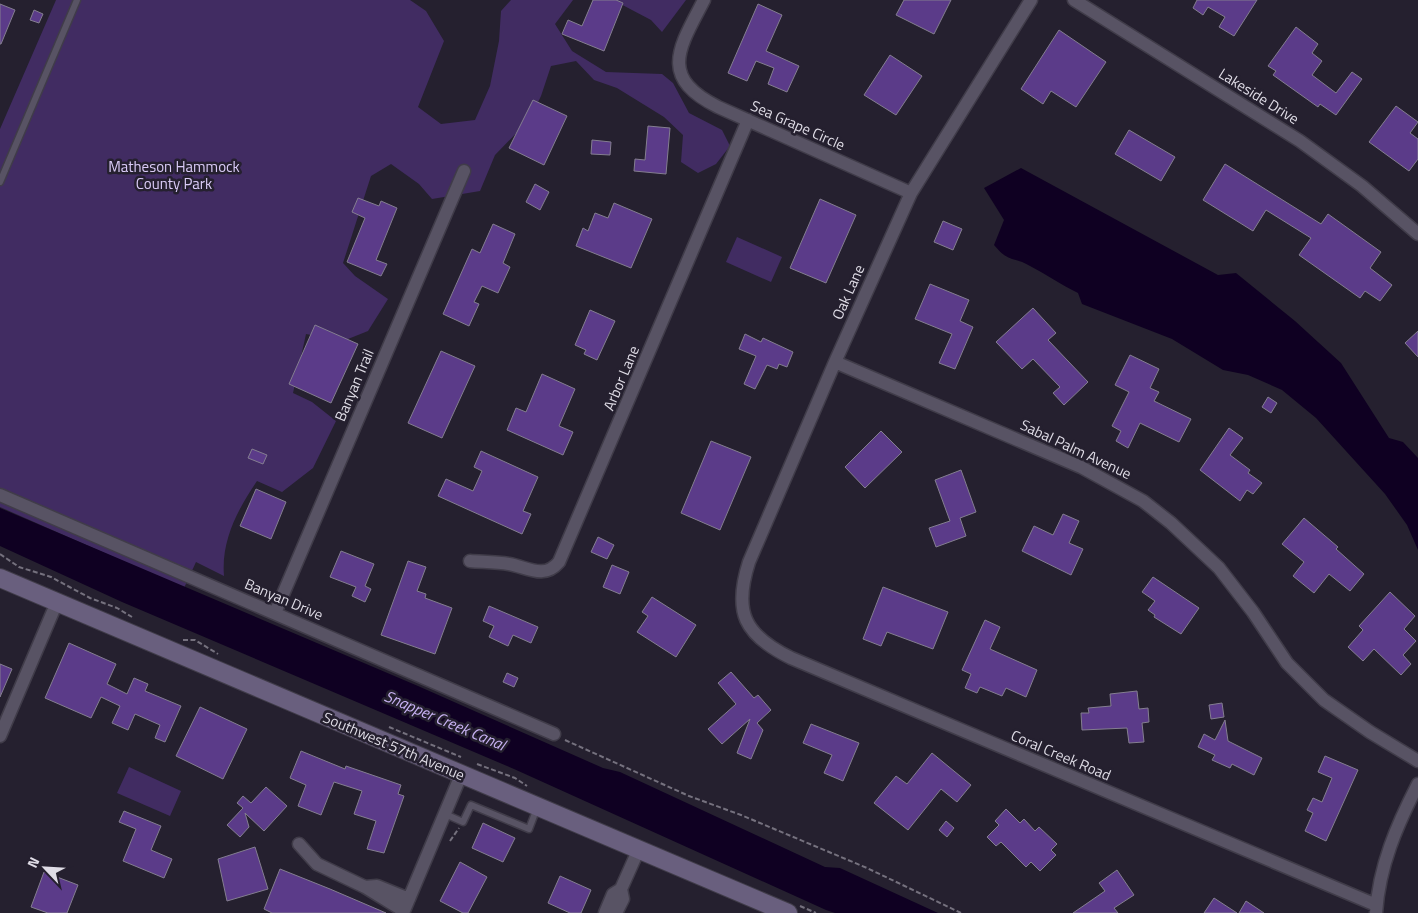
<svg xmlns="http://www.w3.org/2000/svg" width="1418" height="913" font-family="'Titillium Web',sans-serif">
	<rect width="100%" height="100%" fill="#25202f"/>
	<!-- green -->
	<path fill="#412c62" d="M56 0H410L426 11 444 41 418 107 441 124 475 120 490 86 499 41 501 11 511 0H573L555 24 572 51 606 72 662 74 673 83 689 113 722 130 730 146 716 164 698 173 681 162 683 135 664 117 617 88 594 80 576 61 551 66 541 96 530 119 495 155 480 191 432 199 419 184 391 164 371 176 343 263 355 276 388 299 368 331 343 341 306 334 293 393 312 402 336 421 313 468 282 492 257 481C238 509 221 540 224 576L196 562 184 588 0 507V129Z
		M613 0H686L662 32 651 20Z
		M737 237 782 257 771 282 726 262Z
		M129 767 181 791 170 816 117 793Z"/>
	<!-- water -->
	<path fill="#0f0022" d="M1021 168 1218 275 1236 273 1295 321 1341 363 1389 438 1403 442 1418 458V550L1407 525 1385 494 1316 418 1282 390 1248 375 1223 370 1172 339 1082 304 1078 293C1061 285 1046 274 1030 266 1012 256 1009 263 994 245L1004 220 984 188Z
		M0 508 418 686 603 768 620 772 825 867 840 868 938 913H835L826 910 514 769 122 602 0 546Z"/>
	<!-- building -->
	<path fill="#5b3b89" stroke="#847e90" d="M593 0H616L623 3 604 51 562 34 568 20 582 26Z
		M904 0H951L934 34 896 15Z
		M1197 0H1257L1234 36 1219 27 1225 17 1208 7 1203 15 1193 8Z
		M0 4 15 10 1 44H0Z
		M758 4 782 15 766 51 799 66 787 92 768 84 774 68 756 61 747 81 728 73Z
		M34 10 43 14 39 23 30 20Z
		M1296 27 1318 44 1312 53 1322 61 1312 75 1336 93 1352 72 1362 79 1336 115 1320 104 1318 107 1273 75 1276 71 1268 66Z
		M1059 30 1106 62 1076 107 1051 91 1043 104 1021 89Z
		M890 55 922 76 896 115 864 95Z
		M533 100 567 116 544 165 509 148Z
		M1396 106 1418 122 1410 133 1418 139V159L1409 171 1369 142Z
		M648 126 670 128 666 174 634 171 635 159 645 160Z
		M1129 130 1175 157 1161 181 1115 154Z
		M592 140 611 142 610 155 591 154Z
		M1225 164 1321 224 1328 214 1381 252 1370 268 1392 285 1380 301 1365 291 1360 298 1299 255 1311 238 1266 210 1253 231 1203 200Z
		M535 184 549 192 540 210 526 202Z
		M358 198 379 206 381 201 397 208 376 260 387 264 381 276 347 262 365 218 352 212Z
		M820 199 856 215 826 283 790 268Z
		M614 203 652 219 631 268 576 246 583 228 588 231 595 213 608 218Z
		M943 221 962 229 953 250 934 242Z
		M493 224 515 234 503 263 510 267 498 293 482 286 474 302 479 304 469 326 443 314 472 249 480 253Z
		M930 284 969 300 960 321 973 327 955 369 939 363 952 334 915 319Z
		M1033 308 1056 333 1048 340 1088 382 1064 405 1053 393 1060 387 1033 359 1022 369 996 342Z
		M590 310 615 321 597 360 584 354 586 350 575 345Z
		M315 325 358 344 331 403 289 384Z
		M1418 331V357L1405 343Z
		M745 334 761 342 763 338 793 352 787 367 779 364 777 369 767 365 755 389 744 384 756 356 739 349Z
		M441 351 475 366 442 438 408 423Z
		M1130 355 1159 369 1150 388 1159 392 1154 401 1191 419 1179 442 1140 423 1128 448 1116 441 1121 431 1112 426 1129 392 1115 385Z
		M542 374 575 389 559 426 573 432 563 455 507 430 516 408 526 412Z
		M1268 397 1277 403 1271 413 1262 407Z
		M1229 428 1243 438 1230 455 1250 470 1248 473 1262 483 1253 494 1247 490 1240 501 1200 470Z
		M881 431 902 452 865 488 845 467Z
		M711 441 751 457 720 530 681 513Z
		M252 449 267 455 263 464 248 458Z
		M481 451 538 477 523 511 531 514 522 534 438 496 446 479 473 491 482 471 474 467Z
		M961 470 976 512 960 518 966 536 936 547 929 528 950 521 935 480Z
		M256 489 286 502 271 539 240 526Z
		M1063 514 1079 521 1069 543 1083 549 1071 575 1022 551 1034 526 1053 535Z
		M1304 518 1338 547 1336 549 1364 574 1350 591 1329 574 1314 593 1293 576 1304 562 1282 544Z
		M598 537 614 545 607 559 591 552Z
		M341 551 374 564 365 586 371 589 365 602 352 596 356 587 330 577Z
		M408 561 426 567 417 591 426 594 425 598 452 608 435 654 381 635Z
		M612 565 629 572 620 594 603 587Z
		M1153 577 1199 608 1181 634 1154 617 1155 615 1148 610 1155 601 1142 592Z
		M883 587 948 612 933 649 887 632 881 646 863 639Z
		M1390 592 1415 616 1404 629 1416 641 1403 655 1411 664 1401 675 1374 649 1363 661 1348 647 1363 630 1359 626Z
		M652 597 696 625 676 657 637 632 648 616 642 612Z
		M489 606 538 627 531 643 513 635 508 646 489 637 494 626 483 621Z
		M985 620 1000 627 990 649 1037 670 1026 697 1006 688 1002 696 980 687 977 693 965 688 971 674 962 670Z
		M69 643 116 664 107 684 127 694 134 678 148 684 145 691 181 706 165 742 155 738 160 725 135 714 128 730 112 723 120 706 101 697 91 718 45 698Z
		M0 664 12 669 0 697Z
		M731 672 754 698 758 695 771 710 757 723 763 730 751 759 737 753 750 719 722 744 708 729 736 704 718 683Z
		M507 673 518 678 514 687 503 682Z
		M1137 691 1139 709 1148 708 1149 722 1142 723 1144 742 1129 743 1127 728 1082 730 1081 713H1089L1088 708 1111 706 1110 694Z
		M1222 703 1224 717 1211 719 1209 705Z
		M200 707 247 729 223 779 176 756Z
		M1225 720 1228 741 1262 758 1254 775 1232 764 1230 768 1212 760 1215 755 1198 747 1204 734 1215 740Z
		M811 724 859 743 843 781 824 773 832 755 803 743Z
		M301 751 345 769 346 766 401 785 398 794 404 796 384 853 367 849 376 821 354 814 362 791 334 782 321 815 298 806 306 785 290 778Z
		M932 753 971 785 957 802 941 789 908 830 874 803 896 776 907 784Z
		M1325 756 1358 770 1326 841 1305 831 1313 813 1307 810 1313 798 1322 802 1332 778 1318 772Z
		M266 787 287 806 264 831 245 813 249 827 240 837 227 825 243 808 237 803 243 796 251 803Z
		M1006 809 1020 823 1024 819 1035 831 1039 827 1057 844 1051 850 1056 855 1040 871 1031 862 1026 867 1001 842 996 846 987 837 999 825 995 821Z
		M124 811 161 826 151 850 172 859 164 878 123 861 136 829 119 822Z
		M946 821 954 828 947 837 939 830Z
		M483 823 515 838 503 862 472 848Z
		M255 847 268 889 227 901 218 859Z
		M460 862 487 877 468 913H463L440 901Z
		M280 869 330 889 386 913H272L264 909Z
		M1117 870 1134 895 1114 908 1118 913H1073L1105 891 1099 883Z
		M44 872 78 885 67 913H48L31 907Z
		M560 876 591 890 581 913H570L548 903Z
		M1214 898 1237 913H1204Z
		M1246 901 1264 913H1239Z"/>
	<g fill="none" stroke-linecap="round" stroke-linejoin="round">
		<defs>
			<path id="lane" d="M0 182 77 0
				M445 814 463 822 471 805 529 829 537 808"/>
			<path id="street" d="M704 0C679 48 658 77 718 107L911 193
				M1031 0 911 193 835 362 749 562C733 612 744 635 791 658L1376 905
				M1074 0 1300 141 1362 186 1418 234
				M835 362 1081 467 1143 501 1171 523 1219 568 1253 612 1287 663 1324 700 1370 732 1418 761
				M0 495 554 734
				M470 561C482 562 496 562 509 564 527 567 544 580 559 562L748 120
				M275 613 464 171
				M0 736 57 602
				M299 844 317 864 365 887 404 911
				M365 887 377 886 409 899
				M403 913 461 775
				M605 913 613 894 621 889 638 851
				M616 913 623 899 621 889
				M1376 913C1379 866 1397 825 1418 784"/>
			<path id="secondary" d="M0 578 788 913"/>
		</defs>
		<!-- lane casing -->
		<use href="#lane" stroke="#403c49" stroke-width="9"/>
		<!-- street casing -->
		<use href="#street" stroke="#403c49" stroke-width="15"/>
		<!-- secondary casing -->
		<use href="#secondary" stroke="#403c49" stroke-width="20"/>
		<!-- path -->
		<path stroke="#75717e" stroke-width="2" stroke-dasharray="5 2.5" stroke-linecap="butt" d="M0 554 19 567 51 577 90 598 117 608 132 617
			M183 640H195L218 654
			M389 727 461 757
			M565 740 689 796 741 815 867 868 961 913
			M477 764 515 778 527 786
			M450 841 459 828
			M800 906 816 913"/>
		<!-- lane -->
		<use href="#lane" stroke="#585364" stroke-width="6"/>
		<!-- street -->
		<use href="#street" stroke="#585364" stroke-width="12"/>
		<!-- secondary -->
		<use href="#secondary" stroke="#695f7e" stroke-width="18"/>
	</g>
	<g text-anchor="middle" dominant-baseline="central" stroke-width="5" stroke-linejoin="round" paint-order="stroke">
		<!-- street labels -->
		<g font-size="15" fill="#dfdce6" stroke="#25202f">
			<text transform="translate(1259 96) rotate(32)">Lakeside Drive</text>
			<text transform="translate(798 125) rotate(24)">Sea Grape Circle</text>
			<text transform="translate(848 292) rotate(-66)">Oak Lane</text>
			<text transform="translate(621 378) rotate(-67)">Arbor Lane</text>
			<text transform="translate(354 385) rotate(-67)">Banyan Trail</text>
			<text transform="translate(1076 449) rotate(25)">Sabal Palm Avenue</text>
			<text transform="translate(284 599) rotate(23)">Banyan Drive</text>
			<text transform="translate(394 746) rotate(23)">Southwest 57th Avenue</text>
			<text transform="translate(1061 755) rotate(23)">Coral Creek Road</text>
		</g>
		<!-- park labels -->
		<g font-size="15" fill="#dacbf7" stroke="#25202f">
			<text x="174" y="166">Matheson Hammock<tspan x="174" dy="17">County Park</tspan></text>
		</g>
		<!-- water labels -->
		<g font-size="16" font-style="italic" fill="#c8b2f3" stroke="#25202f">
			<text transform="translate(445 720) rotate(23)">Snapper Creek Canal</text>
		</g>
	</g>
	<!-- north arrow -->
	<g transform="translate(45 868) rotate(295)" stroke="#25202f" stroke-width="4" paint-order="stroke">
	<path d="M0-4L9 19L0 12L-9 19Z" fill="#dfdce6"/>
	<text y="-8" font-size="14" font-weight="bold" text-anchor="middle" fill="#dfdce6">N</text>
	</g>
</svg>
